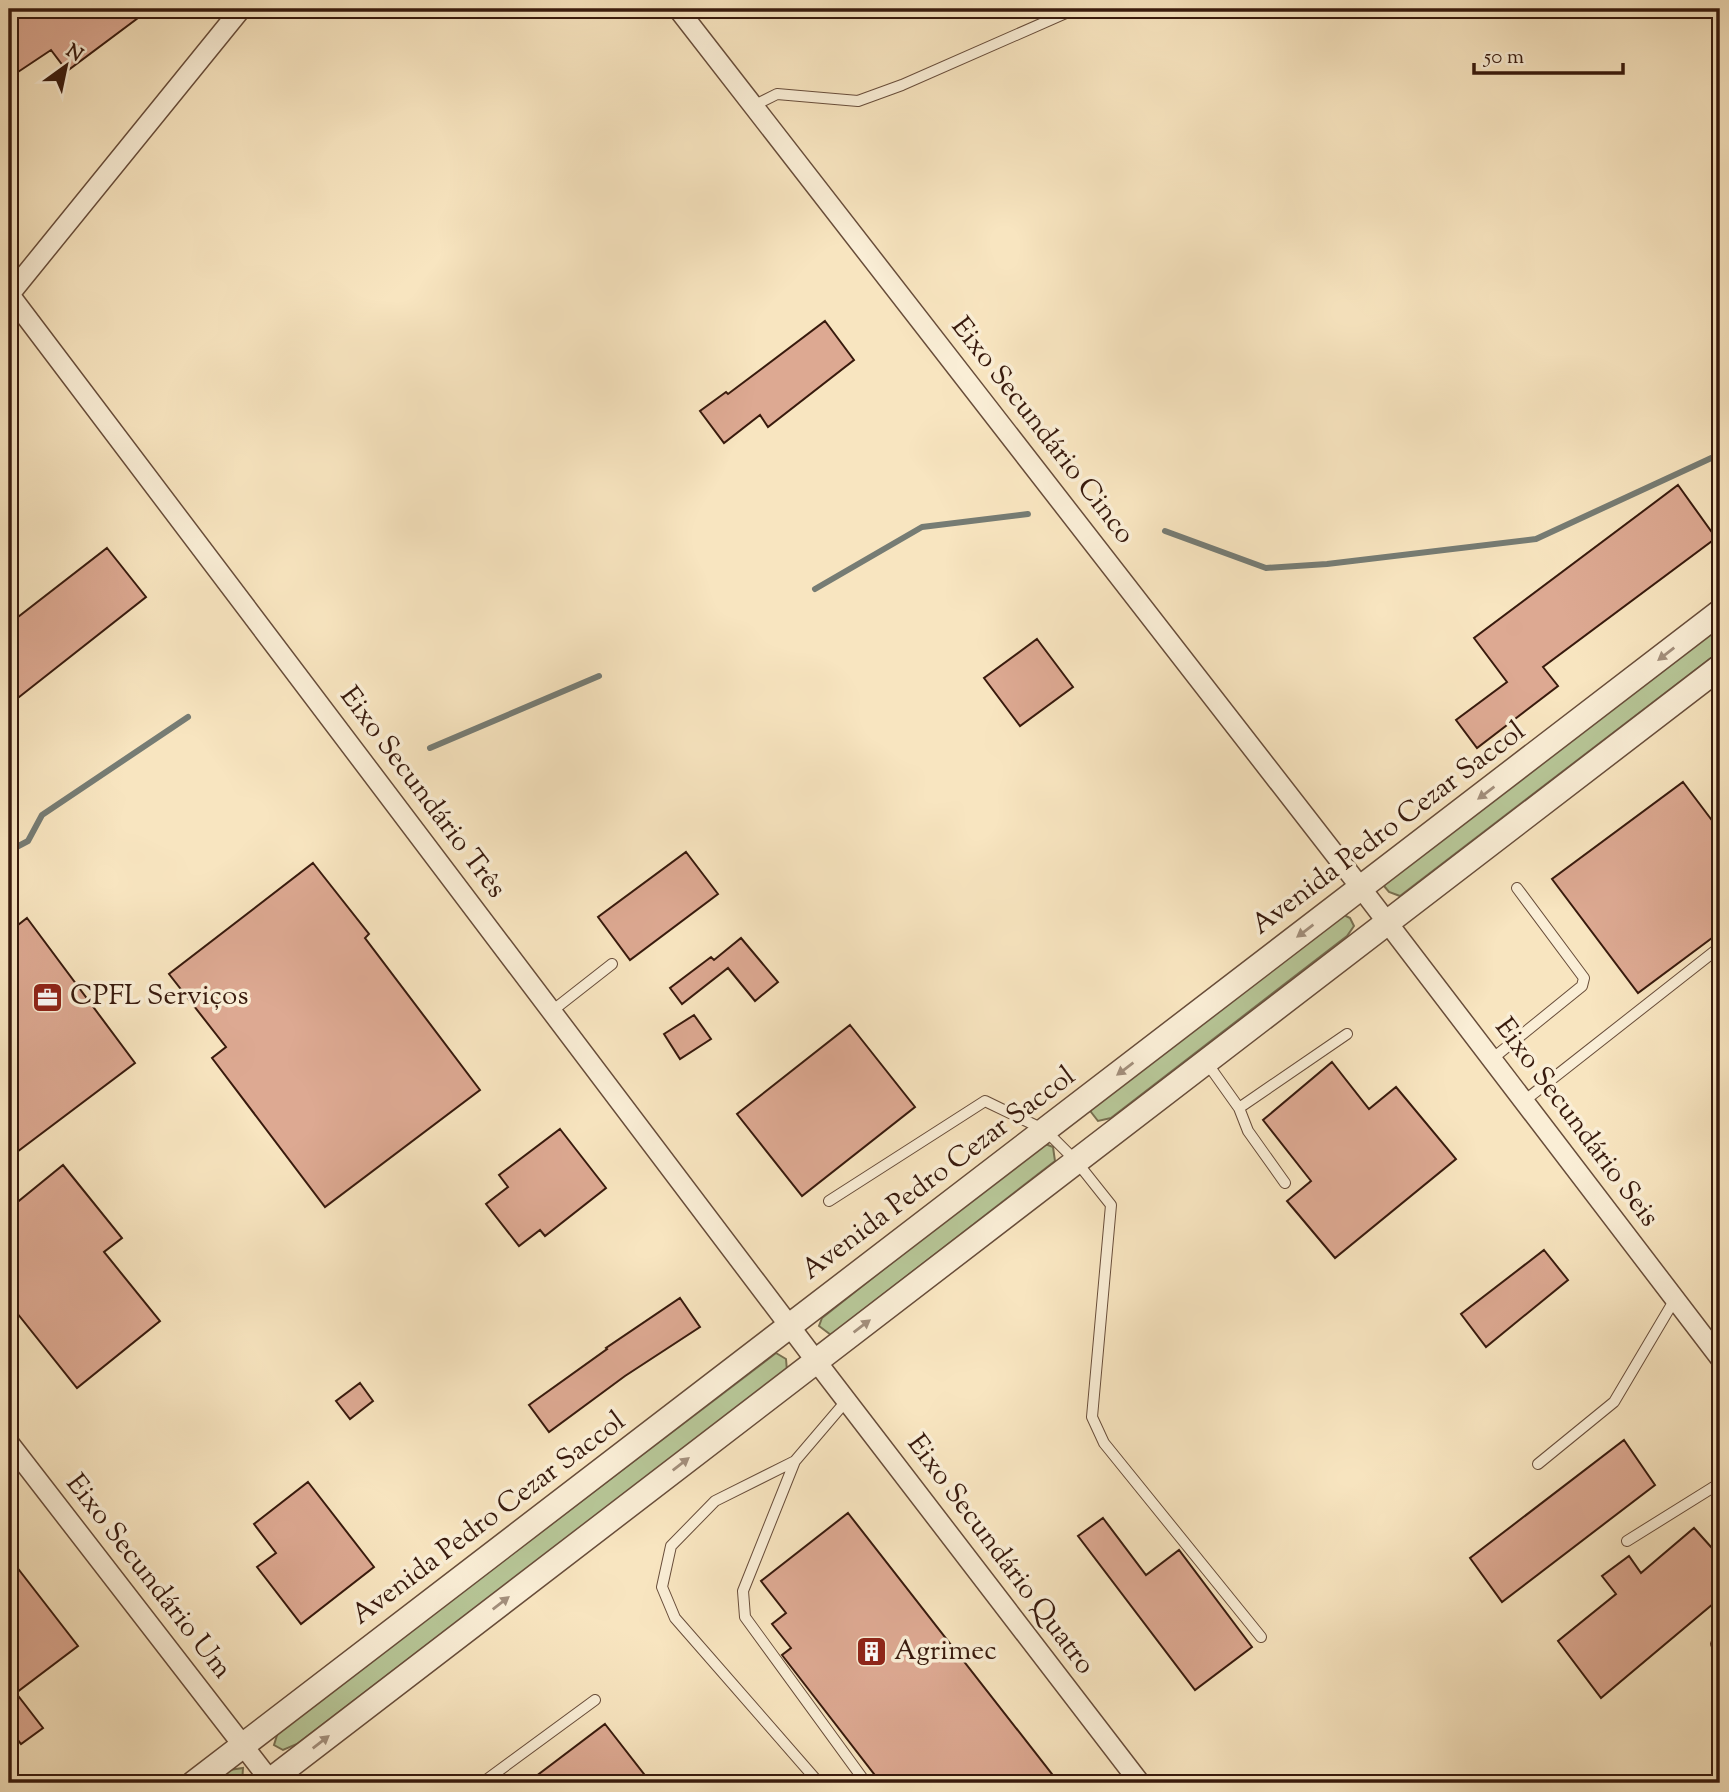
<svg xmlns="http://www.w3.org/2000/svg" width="1729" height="1792" font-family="'Sorts Mill Goudy',serif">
	<rect width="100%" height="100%" fill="#f8e5c0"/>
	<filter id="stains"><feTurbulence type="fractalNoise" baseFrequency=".00286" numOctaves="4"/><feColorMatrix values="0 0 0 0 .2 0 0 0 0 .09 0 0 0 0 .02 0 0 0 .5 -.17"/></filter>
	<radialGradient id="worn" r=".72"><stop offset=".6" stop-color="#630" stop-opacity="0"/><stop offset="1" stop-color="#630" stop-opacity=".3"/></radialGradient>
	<!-- green -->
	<path fill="#b7c697" stroke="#787052" stroke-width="2" d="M1720 619V651L1400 896 1389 892 1384 886 1388 877Z
		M1338 912 1350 918 1354 926 1347 936 1111 1118 1098 1121 1091 1112 1092 1102Z
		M1043 1143 1053 1147 1055 1161 831 1335 819 1326 822 1318Z
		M776 1353 786 1359 787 1371 297 1744 283 1750 274 1745 278 1732Z
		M243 1768 242 1783H211L229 1770Z"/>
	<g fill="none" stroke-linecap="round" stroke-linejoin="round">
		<!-- stream -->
		<path stroke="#767c74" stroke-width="6" d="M1165 531 1266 568 1327 564 1536 539 1720 454
			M815 589 922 527 1028 514
			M430 748 599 676
			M9 851 28 841 42 815 188 717"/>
	</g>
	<!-- building -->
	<path fill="#dda992" stroke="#381a0d" stroke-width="2" d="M9 9H150L67 71 51 50 9 78Z
		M825 321 854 360 768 427 760 415 724 443 700 411 726 392 728 394Z
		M1678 485 1716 538 1543 667 1558 686 1477 748 1456 720 1507 682 1474 638Z
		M107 548 146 597 9 705V624Z
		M1037 639 1073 687 1020 726 984 678Z
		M1683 782 1720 831V932L1638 993 1552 879Z
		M686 852 718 894 630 960 598 917Z
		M313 863 369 934 365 938 480 1090 325 1207 212 1058 226 1047 169 974Z
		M27 918 135 1063 9 1158V932Z
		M741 938 778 982 755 1001 728 968 682 1004 670 988 711 957 714 960Z
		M694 1015 711 1039 680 1059 664 1034Z
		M850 1025 915 1107 802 1196 737 1114Z
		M1332 1062 1369 1109 1396 1087 1456 1159 1335 1258 1287 1201 1311 1181 1263 1120Z
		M560 1129 606 1188 545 1236 540 1230 519 1246 486 1204 508 1187 499 1175Z
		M63 1165 122 1238 104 1252 160 1321 77 1388 9 1303V1209Z
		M1544 1250 1568 1280 1486 1347 1461 1314Z
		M680 1298 700 1327 625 1376 549 1432 529 1405 607 1349 606 1348Z
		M360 1383 373 1401 350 1419 336 1401Z
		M1624 1440 1655 1485 1502 1602 1470 1558Z
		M308 1482 374 1567 301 1624 257 1567 276 1553 254 1524Z
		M848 1513 1059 1783H881L782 1655 791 1648 772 1624 786 1613 761 1581Z
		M1103 1518 1146 1575 1179 1550 1252 1647 1195 1690 1078 1536Z
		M1694 1528 1720 1557V1598L1601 1698 1558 1641 1616 1594 1602 1576 1629 1556 1641 1573Z
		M9 1557 78 1646 16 1693 43 1728 21 1744 9 1728Z
		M605 1724 651 1783H527Z"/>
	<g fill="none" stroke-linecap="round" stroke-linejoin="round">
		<defs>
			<path id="service" d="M753 106 777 94 858 101 902 85 1075 9
				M552 1011 612 964
				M1492 1059 1582 986 1584 978 1517 888
				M1207 1063 1239 1108
				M1524 1101 1720 947
				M1285 1183 1248 1131 1239 1108 1347 1034
				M829 1201 985 1101 1045 1130 1076 1161 1111 1205 1092 1417 1104 1443 1261 1637
				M795 1461 743 1591 745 1617 866 1783
				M1538 1464 1614 1402 1675 1299
				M1627 1541 1720 1483
				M1716 1644 1720 1641
				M482 1783 595 1700
				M819 1783 675 1618 662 1587 671 1546 715 1501 795 1461 847 1400"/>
			<path id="minor" d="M678 9 1361 888 1720 1358
				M9 294 816 1361 1140 1783
				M9 295 241 9
				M9 1443 272 1783"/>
			<path id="tertiary" d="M194 1783 1720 612
				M267 1783 1720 667"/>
		</defs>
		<!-- service casing -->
		<use href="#service" stroke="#684d3a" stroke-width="12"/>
		<!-- minor casing -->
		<use href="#minor" stroke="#684d3a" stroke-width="22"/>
		<!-- tertiary casing -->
		<use href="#tertiary" stroke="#684d3a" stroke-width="27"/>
		<!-- service -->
		<use href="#service" stroke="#faeed6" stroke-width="10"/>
		<!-- minor -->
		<use href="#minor" stroke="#faeed6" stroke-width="19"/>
		<!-- tertiary -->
		<use href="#tertiary" stroke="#faeed6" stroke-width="24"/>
	</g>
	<!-- one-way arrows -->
	<defs><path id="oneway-solid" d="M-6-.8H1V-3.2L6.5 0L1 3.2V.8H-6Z" transform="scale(1.75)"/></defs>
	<g fill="#a38f7c">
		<use href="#oneway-solid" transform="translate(1666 654) rotate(142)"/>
		<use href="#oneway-solid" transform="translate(1486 793) rotate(143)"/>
		<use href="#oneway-solid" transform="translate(1305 931) rotate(143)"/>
		<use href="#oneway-solid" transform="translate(1125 1069) rotate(143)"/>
		<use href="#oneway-solid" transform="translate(862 1326) rotate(-37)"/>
		<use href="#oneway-solid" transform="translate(681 1464) rotate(-38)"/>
		<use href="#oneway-solid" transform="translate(501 1603) rotate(-38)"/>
		<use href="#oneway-solid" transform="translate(321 1742) rotate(-38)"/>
	</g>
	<!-- icons -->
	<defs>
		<symbol id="office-square" viewBox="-11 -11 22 22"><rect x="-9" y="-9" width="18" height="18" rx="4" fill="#8f2418" stroke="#faeed6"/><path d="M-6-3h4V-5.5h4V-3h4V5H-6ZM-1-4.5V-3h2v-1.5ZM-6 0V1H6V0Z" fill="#fff"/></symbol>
		<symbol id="building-square" viewBox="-11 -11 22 22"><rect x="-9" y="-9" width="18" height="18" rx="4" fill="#8f2418" stroke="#faeed6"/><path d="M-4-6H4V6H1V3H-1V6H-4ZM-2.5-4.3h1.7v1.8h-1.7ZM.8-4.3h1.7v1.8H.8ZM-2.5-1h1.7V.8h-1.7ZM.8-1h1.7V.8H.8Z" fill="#fff"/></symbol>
	</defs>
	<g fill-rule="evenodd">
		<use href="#office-square" x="30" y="980" width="35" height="35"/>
		<use href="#building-square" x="854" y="1634" width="35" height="35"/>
	</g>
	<g text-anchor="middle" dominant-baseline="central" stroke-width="7" stroke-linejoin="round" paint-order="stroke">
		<!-- street labels -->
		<g font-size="28" fill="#381a0d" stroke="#faeed6">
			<text transform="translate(1042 431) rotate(52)">Eixo Secundário Cinco</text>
			<text transform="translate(422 793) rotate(53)">Eixo Secundário Três</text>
			<text transform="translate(1389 829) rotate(-37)">Avenida Pedro Cezar Saccol</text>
			<text transform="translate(1576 1123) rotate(53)">Eixo Secundário Seis</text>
			<text transform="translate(939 1174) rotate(-37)">Avenida Pedro Cezar Saccol</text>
			<text transform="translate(489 1519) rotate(-37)">Avenida Pedro Cezar Saccol</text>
			<text transform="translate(1000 1555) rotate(53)">Eixo Secundário Quatro</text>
			<text transform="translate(148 1577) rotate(52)">Eixo Secundário Um</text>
		</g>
		<!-- poi labels -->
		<g font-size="28" fill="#381a0d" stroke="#faeed6" text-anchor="start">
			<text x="70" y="997">CPFL Serviços</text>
			<text x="894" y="1652">Agrimec</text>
		</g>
	</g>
	<!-- margin -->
	<rect width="1729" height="1792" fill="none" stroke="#f8e5c0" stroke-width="35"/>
	<rect x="10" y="10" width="1708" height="1771" fill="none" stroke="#381a0d" stroke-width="3.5"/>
	<rect x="18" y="18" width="1694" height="1757" fill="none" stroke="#381a0d" stroke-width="2"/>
	<!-- north arrow -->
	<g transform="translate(66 66) rotate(33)" stroke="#faeed6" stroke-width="5" paint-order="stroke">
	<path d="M0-5L12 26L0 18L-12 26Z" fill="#381a0d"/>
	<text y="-10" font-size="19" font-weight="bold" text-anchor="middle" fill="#381a0d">N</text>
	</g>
	<!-- scale -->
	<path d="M1474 63v10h149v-10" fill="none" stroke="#381a0d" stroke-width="3.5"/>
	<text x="1484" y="63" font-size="21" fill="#381a0d" stroke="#faeed6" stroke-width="5" paint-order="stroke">50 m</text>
	<rect width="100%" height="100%" filter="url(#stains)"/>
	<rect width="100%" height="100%" fill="url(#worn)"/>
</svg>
